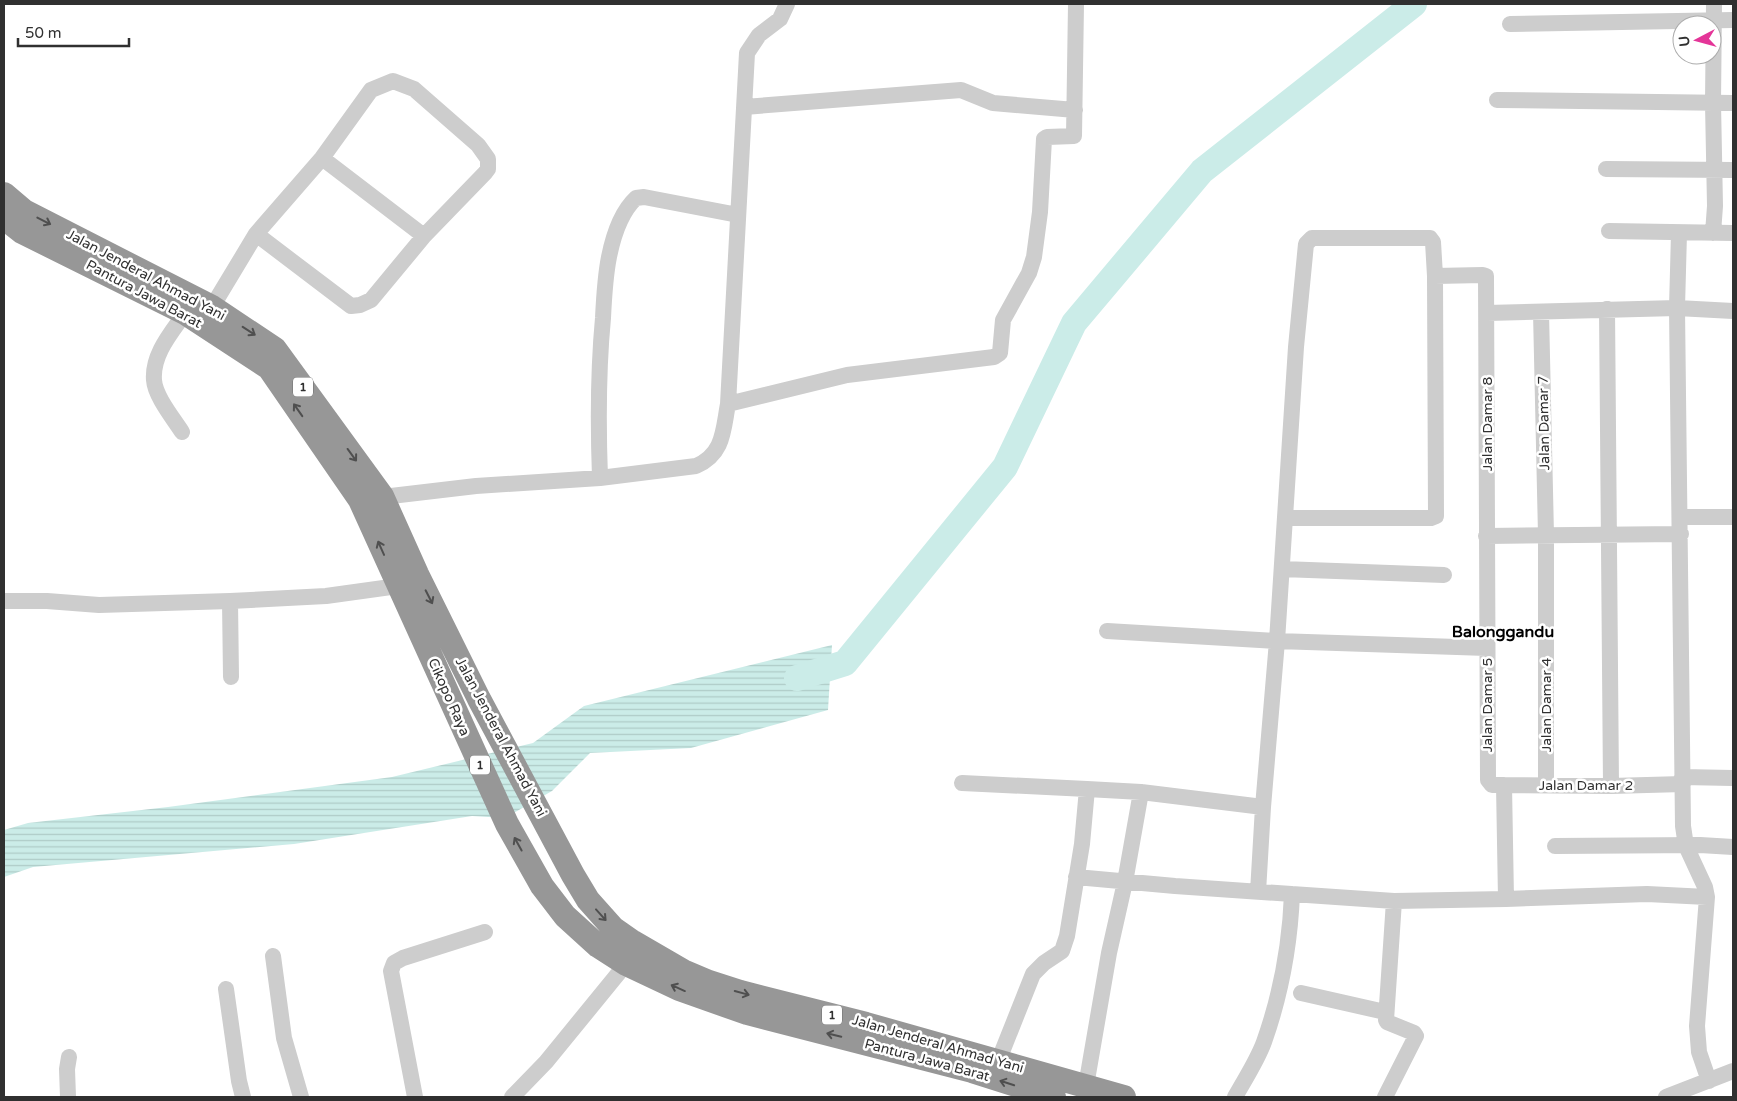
<svg xmlns="http://www.w3.org/2000/svg" width="1737" height="1101" font-family="'Varela Round',sans-serif">
	<defs>
		<pattern id="water-rules" width="6" height="5" patternUnits="userSpaceOnUse" patternTransform="scale(1.25)"><rect width="6" height="5" fill="#cbece8"/><path d="M0 2.5h6" fill="none" stroke="#afcbc7"/></pattern>
	</defs>
	<rect width="100%" height="100%" fill="#fff"/>
	<!-- water -->
	<path fill="url(#water-rules)" d="M832 645 828 710 691 748 590 753 552 791 505 818 472 816 294 844 33 867 4 877V830L28 823 168 807 392 777 533 743 584 706Z"/>
	<g fill="none" stroke-linecap="round" stroke-linejoin="round">
		<!-- river -->
		<path stroke="#cbece8" stroke-width="26" d="M797 678 845 663 1005 467 1074 323 1202 171 1414 4"/>
		<!-- minor -->
		<path stroke="#cdcdcd" stroke-width="16" d="M1510 24 1733 20
			M1497 100 1733 103
			M744 107 961 90 993 103 1075 110
			M322 158 424 236
			M1606 169 1733 170
			M1609 231 1733 233
			M1679 233 1677 308 1683 826 1686 846 1705 887 1707 897 1697 1026 1699 1052 1709 1081
			M1713 233 1715 206 1713 103 1714 4
			M1435 276 1483 275 1486 276 1488 780 1492 785H1504L1611 786 1683 784
			M212 307 256 234 322 158 371 90 393 81 414 89 478 145 488 159V169L485 173 424 236 371 300 360 305 351 306 256 234
			M1607 309 1611 786
			M1541 312 1546 535V785
			M1487 313 1677 308 1733 311
			M728 404 847 375 994 357 1000 353 1003 320 1029 273 1034 257 1040 212 1044 139 1047 137 1074 136 1076 4
			M182 432C173 418 155 396 154 380 152 354 172 332 185 313
			M600 478C598 424 598 371 603 318 604 297 605 277 609 257 613 237 621 212 636 198L644 197 738 215
			M374 498 476 486 600 478 696 466C724 454 723 430 728 404L747 53 759 35 780 19 787 4
			M1680 517H1733
			M1486 536 1681 534
			M1282 569 1444 575
			M4 601H47L99 605 230 601 326 596 398 586
			M230 601 231 677
			M1107 631 1277 641 1487 648
			M1682 777 1733 778
			M962 783 1087 789
			M1504 785 1506 899
			M1555 846 1700 845 1733 847
			M1076 877 1175 886 1394 901 1506 899 1647 894 1707 897
			M1258 892 1263 807 1277 641 1296 347 1306 244 1312 238H1430L1433 242 1435 276 1436 516 1431 518H1285
			M273 956 284 1038 301 1097
			M226 989 239 1081 243 1097
			M1301 993 1385 1012
			M998 1062 1033 974 1044 963 1062 951 1067 936 1082 844 1087 789 1141 792 1263 807
			M1086 1086 1109 953 1125 882 1141 792
			M68 1097 67 1069 69 1057
			M415 1097 391 971 394 963 403 958 485 932
			M512 1097 546 1062 626 964
			M1235 1097C1245 1079 1257 1061 1264 1042 1281 994 1290 945 1292 894
			M1385 1097 1416 1036 1414 1033 1387 1022 1386 1020 1394 901
			M1666 1097 1733 1071"/>
		<!-- highway -->
		<path stroke="#979797" stroke-width="24" d="M4 194 24 211 212 307 275 349 382 496 417 574 479 699 573 875 588 900 613 928 633 942 683 971 709 982 740 992 866 1024 1124 1097
			M4 218 22 232 185 313 269 368 360 500 507 824 542 886 565 916 598 946 626 964 679 989 747 1013 972 1071 1054 1097"/>
	</g>
	<!-- one-way arrows -->
	<defs><path id="oneway-shaft" d="M-6 0H5M1.5-3L5.5 0L1.5 3" fill="none" stroke-width="1.6" stroke-linecap="round" stroke-linejoin="round" transform="scale(1.25)"/></defs>
	<g stroke="#4f4f4f">
		<use href="#oneway-shaft" transform="translate(44 221) rotate(27)"/>
		<use href="#oneway-shaft" transform="translate(249 331) rotate(33)"/>
		<use href="#oneway-shaft" transform="translate(298 410) rotate(-125)"/>
		<use href="#oneway-shaft" transform="translate(352 455) rotate(54)"/>
		<use href="#oneway-shaft" transform="translate(381 548) rotate(-114)"/>
		<use href="#oneway-shaft" transform="translate(429 597) rotate(63)"/>
		<use href="#oneway-shaft" transform="translate(518 844) rotate(-119)"/>
		<use href="#oneway-shaft" transform="translate(601 915) rotate(48)"/>
		<use href="#oneway-shaft" transform="translate(678 988) rotate(-156)"/>
		<use href="#oneway-shaft" transform="translate(742 993) rotate(15)"/>
		<use href="#oneway-shaft" transform="translate(834 1035) rotate(-166)"/>
		<use href="#oneway-shaft" transform="translate(1007 1083) rotate(-162)"/>
	</g>
	<g text-anchor="middle" dominant-baseline="central" stroke-width="5" stroke-linejoin="round" paint-order="stroke">
		<!-- shield labels -->
		<g fill="#fff" stroke="#6e6e6e" stroke-width="1">
			<rect x="293" y="377.5" width="20" height="19" rx="4"/>
			<rect x="470" y="755.5" width="20" height="19" rx="4"/>
			<rect x="822" y="1005.5" width="20" height="19" rx="4"/>
		</g>
		<g font-size="12" font-weight="bold" fill="#303030">
			<text x="303" y="387">1</text>
			<text x="480" y="765">1</text>
			<text x="832" y="1015">1</text>
		</g>
		<!-- street labels -->
		<g font-size="14" fill="#303030" stroke="#fff">
			<text transform="translate(146 275) rotate(28)">Jalan Jenderal Ahmad Yani</text>
			<text transform="translate(144 294) rotate(28)">Pantura Jawa Barat</text>
			<text transform="translate(1544 423) rotate(-91)">Jalan Damar 7</text>
			<text transform="translate(1487 424) rotate(-90)">Jalan Damar 8</text>
			<text transform="translate(449 697) rotate(66)">Cikopo Raya</text>
			<text transform="translate(1487 705) rotate(-90)">Jalan Damar 5</text>
			<text transform="translate(1546 705) rotate(-90)">Jalan Damar 4</text>
			<text transform="translate(501 737) rotate(62)">Jalan Jenderal Ahmad Yani</text>
			<text x="1586" y="785">Jalan Damar 2</text>
			<text transform="translate(938 1044) rotate(16)">Jalan Jenderal Ahmad Yani</text>
			<text transform="translate(927 1060) rotate(15)">Pantura Jawa Barat</text>
		</g>
		<!-- quarter labels -->
		<g font-size="16" font-weight="bold" fill="#000" stroke="#fff">
			<text x="1503" y="632">Balonggandu</text>
		</g>
	</g>
	<!-- border -->
	<rect width="1737" height="1101" fill="none" stroke="#303030" stroke-width="10"/>
	<!-- north arrow -->
	<g transform="translate(1697 40) rotate(264)"><circle r="24" fill="#ffffff" stroke="#acacac"/>
	<path d="M0-4L9 19L0 12L-9 19Z" fill="#e43598"/>
	<text y="-8" font-size="14" font-weight="bold" text-anchor="middle" fill="#303030">U</text>
	</g>
	<!-- scale -->
	<path d="M18 38v8h111v-8" fill="none" stroke="#303030" stroke-width="2.5"/>
	<text x="25" y="38" font-size="15" fill="#303030" stroke="#ffffff" stroke-width="4" paint-order="stroke">50 m</text>
</svg>
